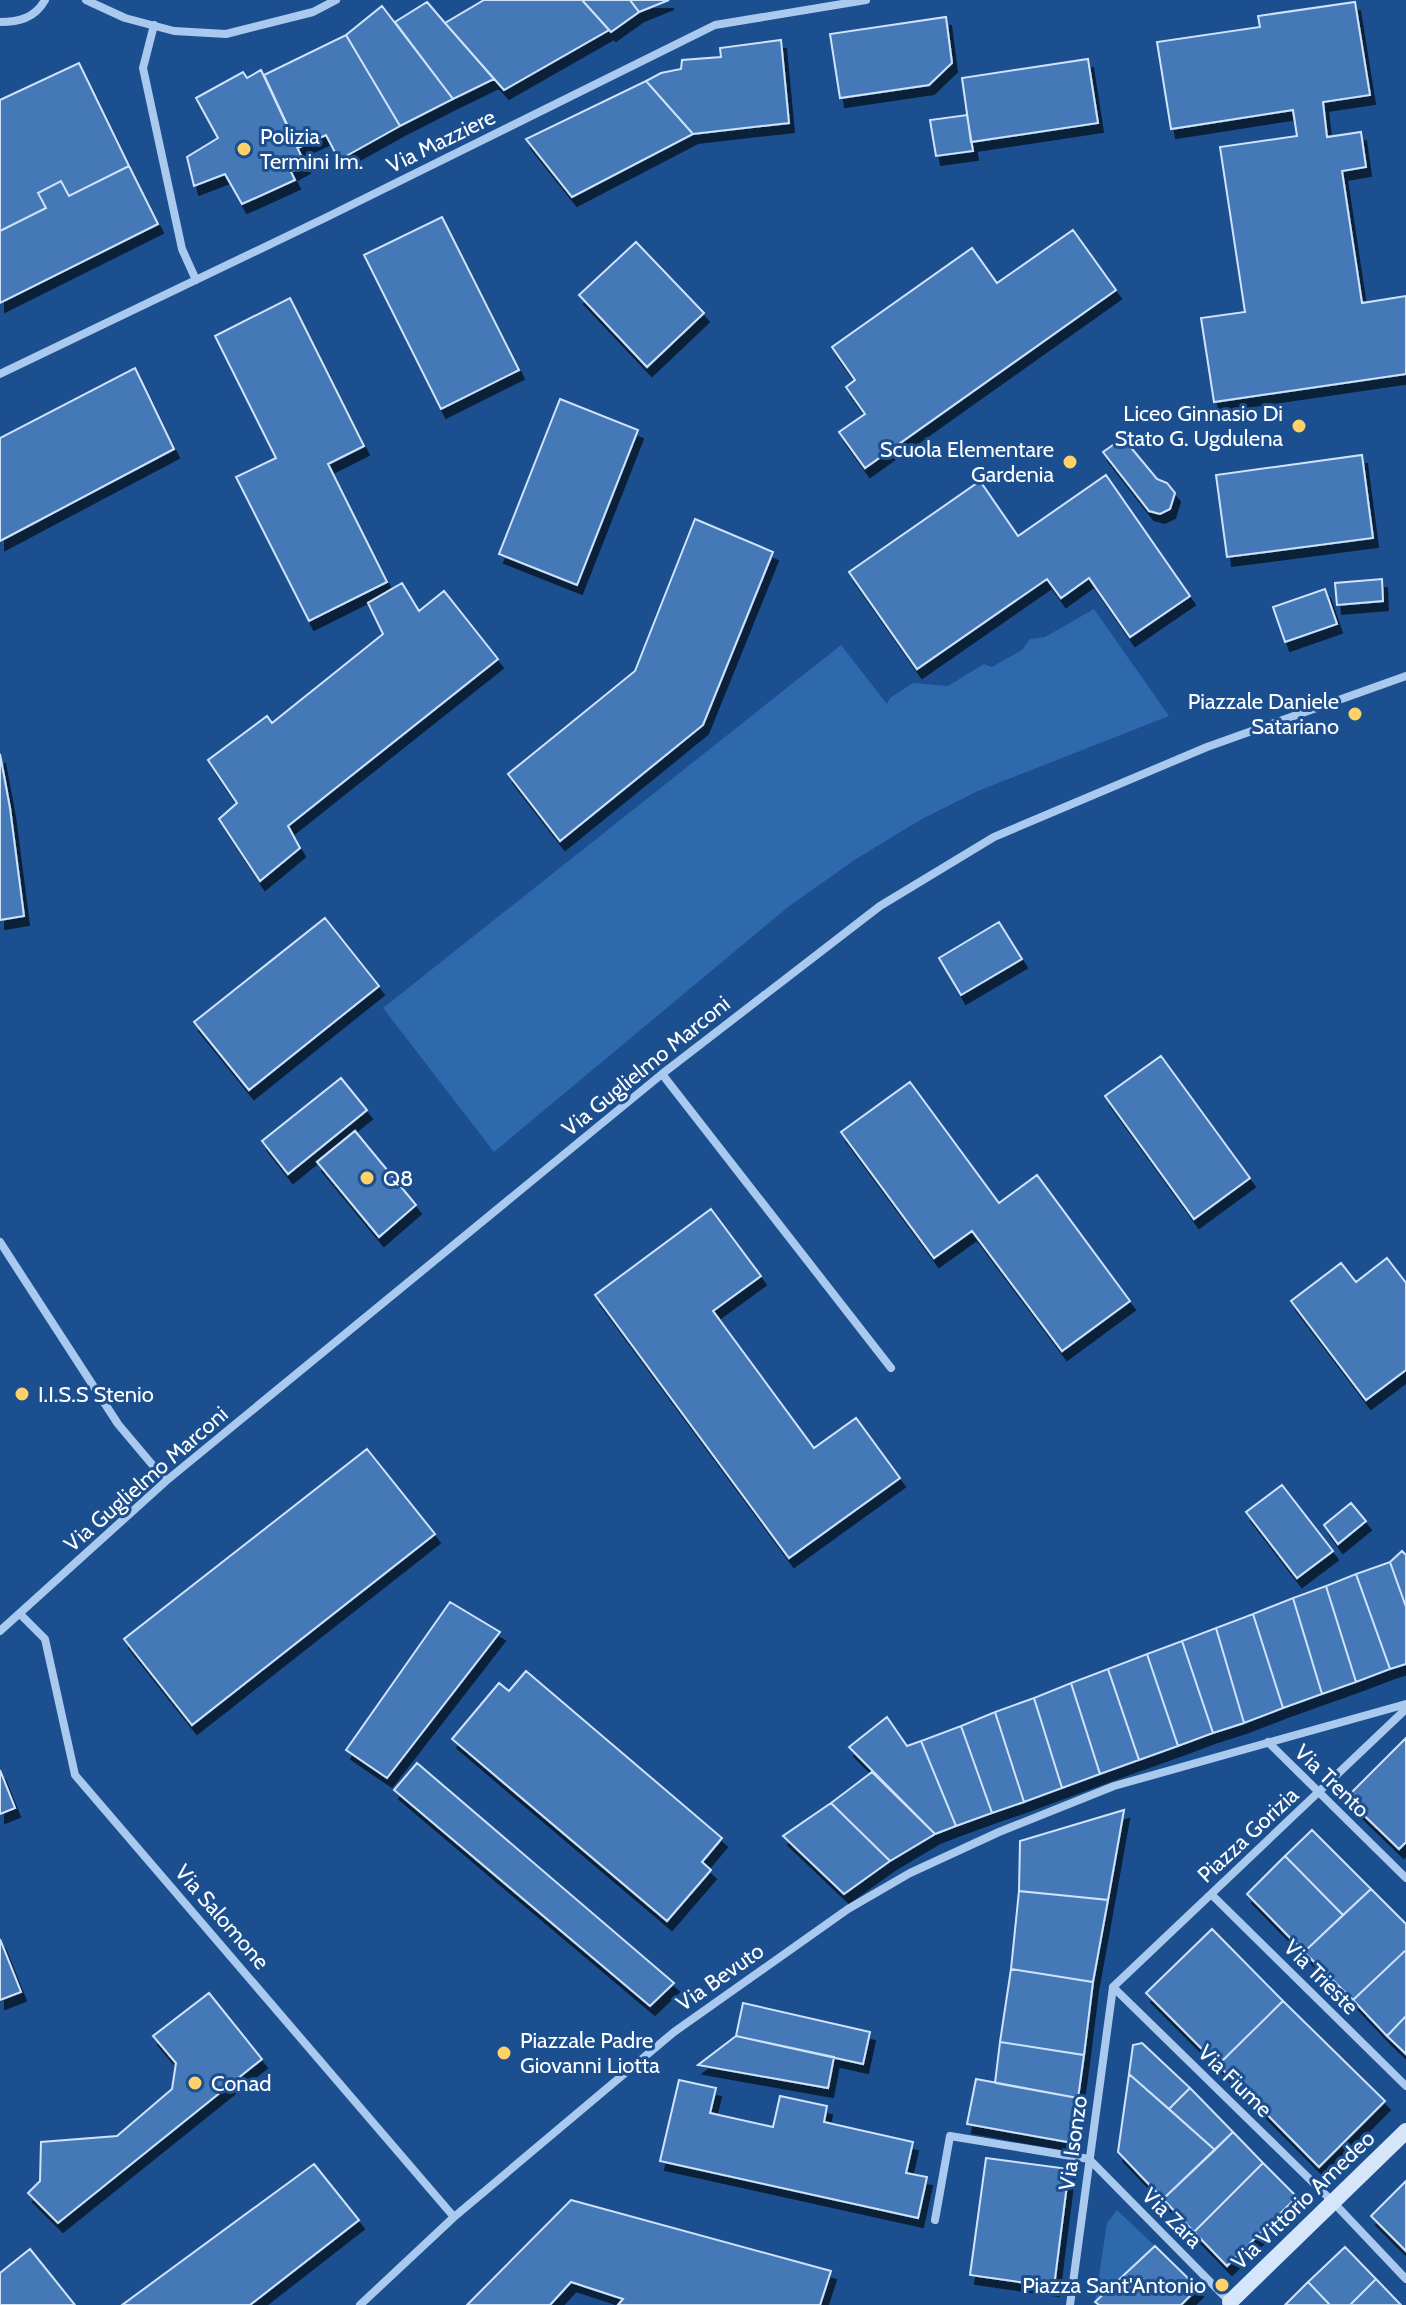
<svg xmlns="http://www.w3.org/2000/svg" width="1406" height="2305" font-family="Cabin,sans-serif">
	<defs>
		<filter id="shadow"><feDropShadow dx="5" dy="9" stdDeviation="0" flood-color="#0009"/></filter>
	</defs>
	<rect width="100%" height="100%" fill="#1b4f8f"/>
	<!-- green -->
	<path fill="#2e69ad" d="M1094 609 1169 716 978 791 922 819 856 859 788 907 494 1152 383 1008 841 645 887 704 890 698 913 683 948 686 984 664 992 667 1022 650 1030 639 1045 637Z
		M1117 2210 1155 2246 1095 2302 1107 2223Z"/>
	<!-- building -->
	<path fill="#4478b7" stroke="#cfe3fa" stroke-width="2" filter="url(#shadow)" d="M484 0H582L609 30 504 90 445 23Z
		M582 0H630L639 12 611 32Z
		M630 0H669L639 12Z
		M427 2 445 23 494 79 453 99 395 22Z
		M1355 2 1370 95 1323 102 1327 137 1361 132 1366 167 1342 171 1362 303 1406 296V374L1214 402 1201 318 1245 312 1220 147 1297 136 1293 110 1171 129 1157 42 1260 27 1258 16Z
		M382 6 453 99 400 126 346 35Z
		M946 17 952 63 929 85 840 98 830 34Z
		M346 35 400 126 339 160 326 135 298 148 264 75Z
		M781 40 789 123 693 134 646 81 661 73 681 69 682 60 721 57 720 48Z
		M1088 59 1098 123 971 142 962 78Z
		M79 63 129 166 69 196 61 181 38 193 46 208 0 231V100Z
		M261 70 305 164 291 172 295 180 242 204 225 174 194 186 187 157 218 138 196 98 243 72 247 78Z
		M646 81 693 134 572 197 526 139Z
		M967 115 973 151 936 156 930 120Z
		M129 166 158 224 0 303V231L46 208 38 193 61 181 69 196Z
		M442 217 519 370 441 409 364 255Z
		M1073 230 1116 290 865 468 839 432 865 414 846 387 855 380 832 347 972 248 997 283Z
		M636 242 704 313 647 367 579 295Z
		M290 298 364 446 328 464 387 582 309 621 236 477 276 458 215 336Z
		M135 368 174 449 0 541V438Z
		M560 399 638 430 577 585 499 554Z
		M1123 438 1157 479 1167 483 1175 493 1170 509 1160 514 1149 511 1103 452Z
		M1362 455 1373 538 1227 557 1216 475Z
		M1106 475 1190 596 1130 637 1089 578 1061 598 1047 579 917 669 849 572 980 481 1018 536Z
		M695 519 773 552 703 725 560 841 508 774 635 671Z
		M1382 579 1383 601 1337 605 1335 583Z
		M402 583 419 611 444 591 498 659 288 826 300 848 260 881 219 819 237 803 208 760 267 716 272 723 383 634 368 603Z
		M1325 589 1337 624 1285 642 1273 607Z
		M0 754 10 808 24 916 0 920Z
		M325 918 379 986 249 1090 194 1022Z
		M999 922 1022 959 961 995 939 958Z
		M1161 1056 1250 1178 1194 1219 1105 1096Z
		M341 1078 367 1110 288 1174 262 1141Z
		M910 1082 999 1203 1037 1175 1130 1301 1062 1351 972 1231 934 1258 841 1132Z
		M355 1131 416 1205 379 1237 317 1162Z
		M711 1209 761 1276 713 1311 814 1448 856 1418 900 1478 789 1558 595 1295Z
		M1387 1258 1406 1283V1370L1366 1400 1291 1301 1341 1263 1356 1282Z
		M367 1449 435 1534 192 1725 124 1639Z
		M1282 1485 1333 1551 1297 1578 1246 1512Z
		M1351 1503 1366 1521 1338 1544 1324 1525Z
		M1402 1551 1406 1555V1607L1390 1562Z
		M1390 1562 1406 1607V1664L1390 1669 1356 1574Z
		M1356 1574 1390 1669 1356 1682 1326 1586Z
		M1326 1586 1356 1682 1322 1694 1293 1598Z
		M1293 1598 1322 1694 1283 1708 1253 1614Z
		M450 1602 500 1632 387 1778 346 1750Z
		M1253 1614 1283 1708 1244 1723 1216 1628Z
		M1216 1628 1244 1723 1213 1733 1182 1641Z
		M1182 1641 1213 1733 1178 1746 1147 1654Z
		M1147 1654 1178 1746 1139 1760 1108 1669Z
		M1108 1669 1139 1760 1100 1774 1071 1683Z
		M526 1671 722 1838 702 1862 711 1870 667 1921 452 1739 499 1683 509 1691Z
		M1071 1683 1100 1774 1062 1788 1034 1698Z
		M1034 1698 1062 1788 1024 1802 995 1712Z
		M995 1712 1024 1802 992 1813 961 1726Z
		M887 1717 907 1746 921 1741 956 1826 935 1834 849 1747Z
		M961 1726 992 1813 956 1826 921 1741Z
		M1406 1738V1842L1399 1849 1346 1798Z
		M417 1763 674 1983 650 2006 394 1790Z
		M0 1770 15 1808 0 1814Z
		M872 1772 935 1834 890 1861 831 1803Z
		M831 1803 890 1861 844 1894 783 1836Z
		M1124 1810 1108 1900 1019 1891 1020 1841Z
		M1312 1830 1371 1889 1343 1915 1285 1856Z
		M1285 1856 1343 1915 1304 1952 1247 1894Z
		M1371 1889 1406 1924V1950L1353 2000 1304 1952Z
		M1019 1891 1108 1900 1093 1982 1011 1969Z
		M1212 1929 1283 2001 1218 2065 1146 1993Z
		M0 1939 21 1992 0 2000Z
		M1406 1950V2016L1387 2036 1353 2000Z
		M1011 1969 1093 1982 1084 2055 1000 2042Z
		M209 1993 262 2059 58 2223 28 2193 40 2181 41 2142 117 2136 172 2089 176 2063 153 2036Z
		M1283 2001 1385 2101 1319 2167 1218 2065Z
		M743 2003 870 2032 863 2064 736 2036Z
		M1406 2016V2054L1387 2036Z
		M736 2036 834 2057 828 2088 698 2065Z
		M1000 2042 1084 2055 1078 2098 995 2083Z
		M1142 2043 1190 2088 1169 2109 1129 2074 1133 2045Z
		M1129 2074 1215 2150 1163 2199 1118 2152Z
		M976 2079 1078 2098 1073 2143 967 2124Z
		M679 2080 716 2088 710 2113 773 2127 780 2096 827 2106 824 2122 913 2142 906 2173 927 2177 918 2218 660 2161Z
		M1190 2088 1233 2132 1215 2150 1169 2109Z
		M1233 2132 1263 2163 1194 2232 1163 2199Z
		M986 2158 1069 2169 1054 2287 970 2275Z
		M1263 2163 1297 2197 1227 2266 1194 2232Z
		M314 2164 359 2220 250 2305H122Z
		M1406 2181V2251L1371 2216Z
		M571 2200 831 2271 820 2305H618L623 2299 571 2282 550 2305H467Z
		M1155 2246 1198 2288 1181 2305H1099L1095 2302Z
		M1345 2247 1376 2279 1350 2305H1330L1308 2282Z
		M30 2249 75 2305H0V2273Z
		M1376 2279 1401 2305H1350Z
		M1308 2282 1330 2305H1285Z"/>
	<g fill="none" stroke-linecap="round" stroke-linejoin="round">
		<!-- street -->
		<path stroke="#a9c9ee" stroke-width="8" d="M86 0 125 18 174 31 226 34 313 12 336 0
			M0 22C19 22 35 18 45 0
			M154 25 143 68 182 249 196 280
			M0 374 325 218 715 25 866 0
			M662 1074 891 1368
			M0 1242 118 1424 166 1481
			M20 1614 45 1639 75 1775 454 2217
			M0 1631 166 1481 662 1074 880 906 994 837 1207 747 1406 676
			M1268 1742 1406 1878
			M1211 1894 1406 2086
			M1113 1987 1333 2202 1406 2279
			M1113 1987 1406 1709
			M935 2220 950 2136 1089 2159 1230 2302
			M360 2305 454 2217 674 2032 848 1909 910 1873 999 1832 1114 1786 1406 1704
			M1070 2305 1113 1987"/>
		<!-- secondary -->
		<path stroke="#d6e6fa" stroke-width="16" d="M1230 2302 1406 2131"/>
	</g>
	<!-- markers -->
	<g fill="#ffd166" stroke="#1b4f8f" stroke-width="3">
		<circle cx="244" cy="149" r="8"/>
		<circle cx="1299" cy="426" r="8"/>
		<circle cx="1070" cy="462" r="8"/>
		<circle cx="1355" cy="714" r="8"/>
		<circle cx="367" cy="1178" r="8"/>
		<circle cx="22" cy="1394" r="8"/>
		<circle cx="504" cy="2053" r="8"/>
		<circle cx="195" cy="2083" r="8"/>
		<circle cx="1222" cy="2285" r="8"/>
	</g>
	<g text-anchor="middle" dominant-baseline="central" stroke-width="6" stroke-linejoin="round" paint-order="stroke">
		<!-- poi labels -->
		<g font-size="22" fill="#fff" stroke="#1b4f8f" text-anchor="start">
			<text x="260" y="136">Polizia<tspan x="260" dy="25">Termini Im.</tspan></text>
			<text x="1283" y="413" text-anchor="end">Liceo Ginnasio Di<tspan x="1283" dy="25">Stato G. Ugdulena</tspan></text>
			<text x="1054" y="449" text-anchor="end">Scuola Elementare<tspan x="1054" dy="25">Gardenia</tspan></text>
			<text x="1339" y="701" text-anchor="end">Piazzale Daniele<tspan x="1339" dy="25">Satariano</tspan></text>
			<text x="383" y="1178">Q8</text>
			<text x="38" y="1394">I.I.S.S Stenio</text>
			<text x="520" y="2040">Piazzale Padre<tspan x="520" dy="25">Giovanni Liotta</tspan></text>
			<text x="211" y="2083">Conad</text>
			<text x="1206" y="2285" text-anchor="end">Piazza Sant'Antonio</text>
		</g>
		<!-- street labels -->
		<g font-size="22" fill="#fff" stroke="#1b4f8f">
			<text transform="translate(441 141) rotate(-26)">Via Mazziere</text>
			<text transform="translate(646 1066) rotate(-39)">Via Guglielmo Marconi</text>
			<text transform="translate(146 1479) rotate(-41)">Via Guglielmo Marconi</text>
			<text transform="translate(1332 1781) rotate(44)">Via Trento</text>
			<text transform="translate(1248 1835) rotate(-43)">Piazza Gorizia</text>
			<text transform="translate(222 1917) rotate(49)">Via Salomone</text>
			<text transform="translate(720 1977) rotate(-35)">Via Bevuto</text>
			<text transform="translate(1321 1977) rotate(45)">Via Trieste</text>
			<text transform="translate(1235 2081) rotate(44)">Via Fiume</text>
			<text transform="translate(1073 2143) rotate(-82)">Via Isonzo</text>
			<text transform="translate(1303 2200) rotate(-44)">Via Vittorio Amedeo</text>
			<text transform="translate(1172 2218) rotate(45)">Via Zara</text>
		</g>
	</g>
</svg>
